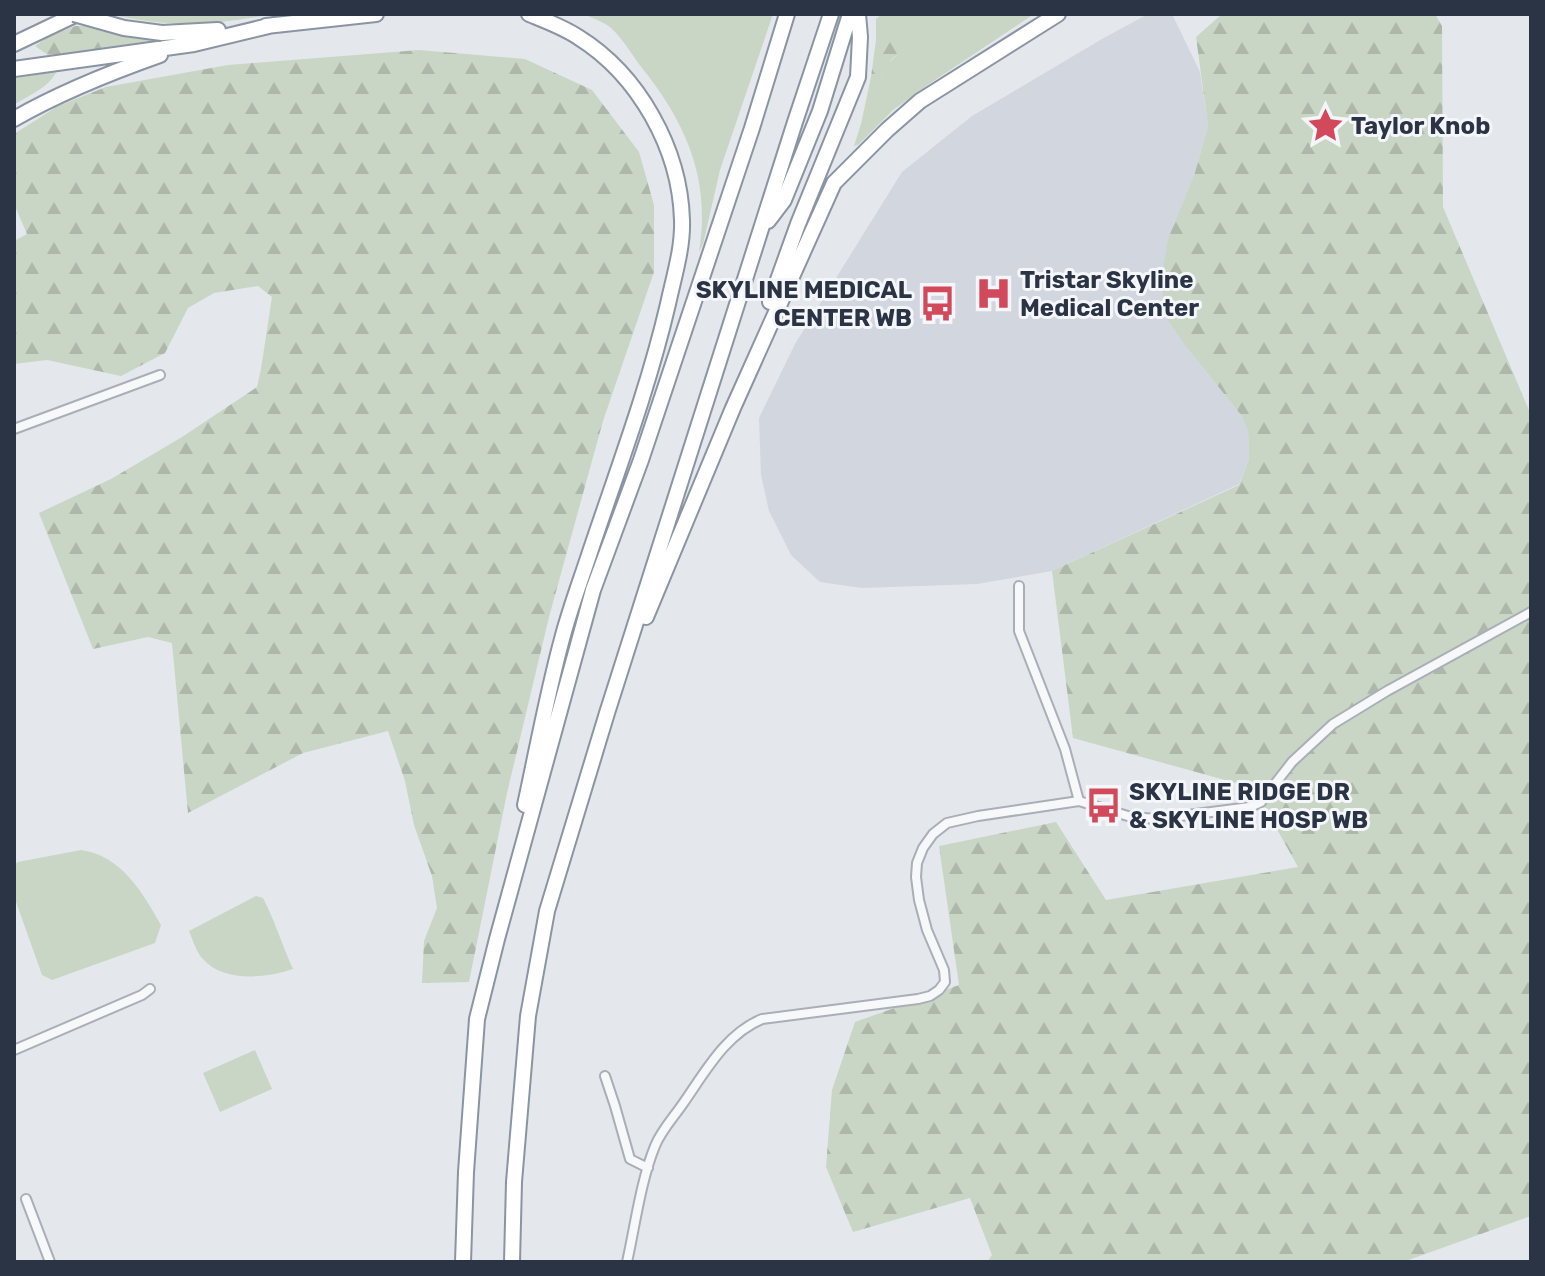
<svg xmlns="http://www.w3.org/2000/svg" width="1545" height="1276" font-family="Rubik,sans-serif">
	<defs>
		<pattern id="forest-firs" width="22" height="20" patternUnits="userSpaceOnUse" patternTransform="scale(2)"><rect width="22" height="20" fill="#c9d6c5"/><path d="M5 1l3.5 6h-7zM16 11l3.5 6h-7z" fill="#adb8ab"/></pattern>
	</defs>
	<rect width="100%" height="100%" fill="#e4e7ec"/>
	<!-- built -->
	<path fill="#d2d6de" d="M1148 14H1172L1200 72 1208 126 1194 176 1187 348 1241 415 1248 431 1249 459 1239 484 1052 571 977 584 862 588 820 582 791 555 769 511 761 475 759 418 795 344 902 172 972 116 1102 39Z"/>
	<!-- grass -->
	<path fill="#c9d6c5" d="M272 14C219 25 168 28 115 15Z
		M583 14H773L720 170 703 244 699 252C711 179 686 123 642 68 632 55 623 39 611 28 604 22 592 18 583 14Z
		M886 14H1034L929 84 893 110 858 145 854 146 861 124 871 77H881L887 64 898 54C898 37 901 24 886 14Z
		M56 72C50 87 27 96 14 105V78Z
		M81 850C122 856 142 892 161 925L155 943 52 980 42 975 14 896V865L18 862Z
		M256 896 263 898C275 921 282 945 293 969 266 978 224 983 203 959 196 952 193 940 189 931Z
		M255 1050 272 1089 220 1112 203 1073Z"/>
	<!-- forest -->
	<path fill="url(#forest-firs)" d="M882 14C891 14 895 21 898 28L905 29 906 41 904 53C891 54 886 67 881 77H871L876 40V19Z
		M1222 14H1435L1442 26 1443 207 1531 415V1216L1403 1262H987L992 1255 970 1198 853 1232 826 1167 832 1090 855 1022 959 985 939 846 1056 822 1106 900 1298 867 1254 788 1073 738 1052 571 1239 485 1249 459 1248 431 1241 415 1187 348 1163 313 1162 275 1168 239 1194 176 1208 126 1196 37Z
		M75 26H96L155 38V41L51 57 35 46 48 37Z
		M419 50 525 59 592 90 639 152 654 205V272L603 421 549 617 507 793 469 982 422 983 424 941 437 908 432 876 414 825 405 781 388 731 303 753 188 813 172 643 148 637 93 649 39 513 111 479 182 437 257 387 261 369 272 297 258 286 214 293 188 308 165 353 121 376 47 360 14 364V241L27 234 14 204V134L58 106 106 87 228 65Z"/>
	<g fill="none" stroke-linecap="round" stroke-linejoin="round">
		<defs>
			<path id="street" d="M14 429 160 375
				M1019 586V631L1065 749 1079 801
				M14 1050 142 995 150 989
				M605 1076 615 1106 630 1159 648 1168
				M26 1199 50 1262
				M627 1262C635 1226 641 1180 655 1146 661 1131 673 1118 682 1105 704 1074 725 1034 762 1019L918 999 930 996 939 990 945 982 944 970 927 930 919 900 916 877 917 863 923 848 933 834 947 823 978 816 1079 801 1131 817 1157 819 1250 807 1261 802 1292 762 1333 724 1387 691 1531 612"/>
			<path id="highway" d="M266 26 376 14
				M162 33 218 30
				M14 44 77 14
				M14 69 194 44 273 25
				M14 119C61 92 109 73 160 55
				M768 221 784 200 820 111 850 14
				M770 302 798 224 858 77 860 37 858 14
				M646 617 733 408 834 183 887 130 920 101 1058 14
				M525 805C537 750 547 694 562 639 569 612 579 585 588 558 616 474 648 390 668 304 674 276 683 248 682 220 680 149 639 75 578 37 563 27 546 21 529 14
				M463 1262 466 1172 477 1019 497 939 593 590 641 460 752 128 787 14
				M512 1262 514 1182 528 1016 547 911 607 713 795 122 831 14"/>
		</defs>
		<!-- street casing -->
		<use href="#street" stroke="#a9aeb7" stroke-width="12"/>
		<!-- highway casing -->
		<use href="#highway" stroke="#8b94a3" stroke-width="18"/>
		<!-- street -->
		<use href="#street" stroke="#f7f8fa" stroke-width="8"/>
		<!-- highway -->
		<use href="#highway" stroke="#fff" stroke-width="14"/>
		<defs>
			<path id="highway-bridge" d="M74 14 124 28 162 33"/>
		</defs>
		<!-- highway-bridge casing -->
		<use href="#highway-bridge" stroke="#8b94a3" stroke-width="18" stroke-linecap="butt"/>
		<!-- highway-bridge -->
		<use href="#highway-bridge" stroke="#fff" stroke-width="14"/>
	</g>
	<!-- icons -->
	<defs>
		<symbol id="sight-bare" viewBox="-9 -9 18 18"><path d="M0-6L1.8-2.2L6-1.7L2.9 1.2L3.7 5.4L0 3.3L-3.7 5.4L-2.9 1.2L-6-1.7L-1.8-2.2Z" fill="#d1495b" stroke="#f4f6f9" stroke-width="2.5" paint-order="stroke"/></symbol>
		<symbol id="hospital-bare" viewBox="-9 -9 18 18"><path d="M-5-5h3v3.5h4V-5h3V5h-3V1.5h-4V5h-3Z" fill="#d1495b" stroke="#f4f6f9" stroke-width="2.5" paint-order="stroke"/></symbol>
		<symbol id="bus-bare" viewBox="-9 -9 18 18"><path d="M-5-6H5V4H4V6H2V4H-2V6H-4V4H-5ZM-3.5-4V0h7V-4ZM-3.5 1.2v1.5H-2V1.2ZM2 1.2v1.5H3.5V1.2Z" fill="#d1495b" stroke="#f4f6f9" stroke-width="2.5" paint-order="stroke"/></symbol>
	</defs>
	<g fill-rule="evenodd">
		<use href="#sight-bare" x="1300" y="100" width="51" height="51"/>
		<use href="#hospital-bare" x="968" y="268" width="51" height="51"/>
		<use href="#bus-bare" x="912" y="278" width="51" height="51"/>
		<use href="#bus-bare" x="1078" y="780" width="51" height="51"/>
	</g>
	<g text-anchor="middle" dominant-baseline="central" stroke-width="6" stroke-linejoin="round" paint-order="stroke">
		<!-- poi labels -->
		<g font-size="24" font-weight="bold" fill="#2b3445" stroke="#f4f6f9" text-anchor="start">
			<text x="1351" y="126">Taylor Knob</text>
			<text x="1020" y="280">Tristar Skyline<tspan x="1020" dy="28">Medical Center</tspan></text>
			<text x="912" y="290" text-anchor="end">SKYLINE MEDICAL<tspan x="912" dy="28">CENTER WB</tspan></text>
			<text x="1129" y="792">SKYLINE RIDGE DR<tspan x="1129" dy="28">&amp; SKYLINE HOSP WB</tspan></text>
		</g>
	</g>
	<!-- border -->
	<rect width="1545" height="1276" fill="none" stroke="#2b3445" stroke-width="32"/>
</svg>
